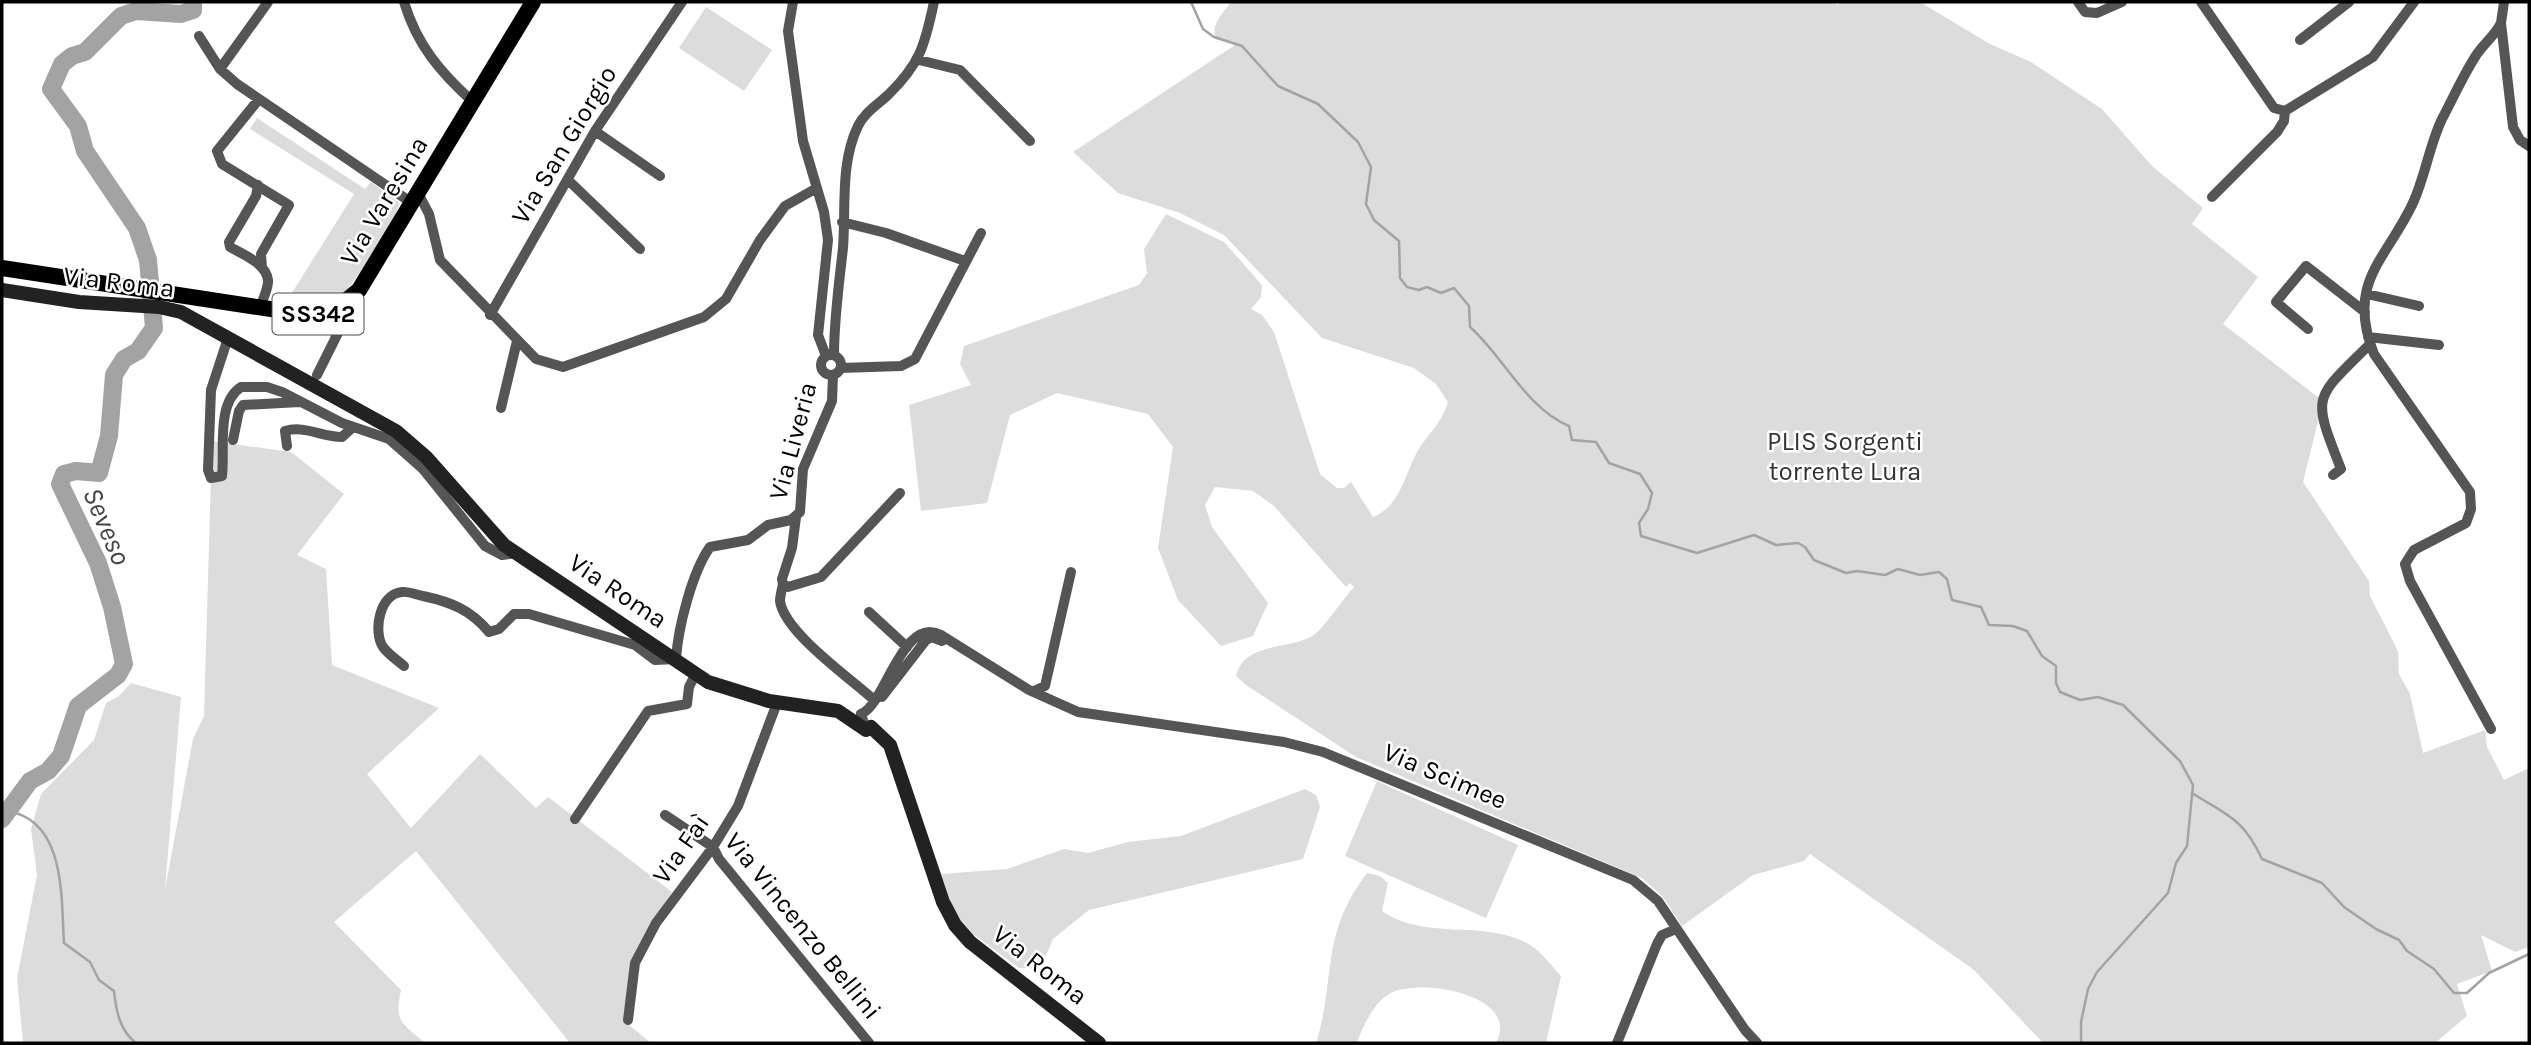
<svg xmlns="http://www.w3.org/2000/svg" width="2531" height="1045" font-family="Karla,sans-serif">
	<rect width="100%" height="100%" fill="#fff"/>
	<!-- green -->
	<path fill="#dcdcdc" d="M1231 2H1831L1838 5 1840 2H1920L1990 44 2031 62 2102 109 2152 166 2203 208 2192 224 2258 277 2223 324 2323 401 2303 482 2369 581 2370 596 2398 651 2399 674 2410 694 2423 753 2485 730 2487 747 2504 780 2529 768V947L2515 952 2481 935 2492 971 2457 984 2467 1016 2435 1043H2043L1974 970 1810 854 1804 861 1753 875 1682 926 1663 897 1642 878 1356 757 1246 685 1236 676C1245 640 1292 651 1315 634 1325 626 1344 598 1354 587L1350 583 1346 587 1274 506 1253 491 1215 487 1205 505 1212 527 1268 603 1253 636 1221 646 1178 600 1158 548 1173 447 1148 414 1057 393 1010 415 987 503 921 511 909 405 971 385 960 364 964 346 1139 285 1147 273 1144 249 1166 214 1224 242 1262 285 1261 297 1251 309 1262 315 1274 332 1320 474 1337 488H1344L1351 482 1373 517C1400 506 1404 477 1416 454 1426 435 1442 424 1448 402L1436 384 1414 368 1322 338 1224 235 1180 213 1118 193 1073 152 1235 45 1216 39C1210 25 1223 13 1231 2Z
		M706 7 772 50 744 91 679 48Z
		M257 118 365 189 371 182 400 203C393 224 353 290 334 301 320 308 300 304 285 304L354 194 250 129Z
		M212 441 291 452 344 494 297 555 326 569 332 665 439 708 367 774 411 828 480 754 536 808 548 797 672 892 630 963 628 1024 651 1043H570L416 851 334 922 401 990C394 1022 402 1023 425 1043H23L17 978 37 875 31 829 41 794 94 740 106 703 119 696 131 683 181 697 165 889 193 739 204 716Z
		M1377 781 1518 845 1486 918 1345 856Z
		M1305 789 1316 795 1320 807 1303 859 1089 910 1053 939 1040 969 1019 968 958 923 941 874 1007 869 1064 849 1088 853 1128 842 1181 836Z
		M1367 873 1380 876 1388 883 1382 911C1425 942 1486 918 1530 945 1542 952 1552 967 1561 976L1546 1043H1496C1522 994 1417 977 1389 994 1374 1003 1362 1027 1357 1043H1316C1337 976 1319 937 1367 873Z"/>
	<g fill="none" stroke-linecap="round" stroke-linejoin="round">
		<!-- stream -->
		<path stroke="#a3a3a3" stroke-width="2.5" d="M1191 2 1203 29 1214 37 1242 46 1278 86 1318 104 1358 142 1371 167 1366 204 1374 220 1399 241 1400 278 1407 287 1419 290 1427 287 1441 293 1454 288 1469 306 1470 327C1503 356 1527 409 1569 426L1572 440 1596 442 1609 463 1640 474 1652 493 1648 509 1639 523 1641 536 1697 553 1754 535 1776 545 1798 543 1805 547 1814 560 1846 573 1857 571 1885 575 1898 569 1920 575 1939 572 1947 579 1952 600 1981 607 1989 625 2013 626 2027 631 2042 656 2056 666V683L2060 692 2080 700 2098 697 2123 705 2180 761 2193 785 2187 846 2176 863 2168 893 2097 972 2088 989 2081 1022V1043
			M2192 793C2228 816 2243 818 2262 859L2322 883 2344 907 2376 929 2399 940 2407 951 2434 969 2454 993H2467L2489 973 2529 954
			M7 811C66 820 61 897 64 943L90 962 99 980 114 991C116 1011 120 1031 136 1043"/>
		<!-- river -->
		<path stroke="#a3a3a3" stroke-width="18" d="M2 819 30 781 48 771 61 756 78 706 118 675 124 664 112 607 98 563 60 484 64 474 76 471 99 473 109 436 114 375 124 359 138 351 154 328 148 260 137 228 85 151 78 126 51 89 62 64 72 56 85 52 121 16 136 11 181 14 193 10V2"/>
		<!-- street -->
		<path stroke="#555" stroke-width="10" d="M268 2 220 69 237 84 412 203
			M404 2C417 45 440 72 473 102
			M793 2 788 31 803 141 824 212 828 240 818 335 826 356
			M2078 2 2085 12 2097 13 2122 2
			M2201 2 2274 108 2285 111 2373 57 2414 2
			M2504 2 2501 23 2513 127 2520 140 2529 146
			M199 36 220 69
			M2300 40 2349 2
			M919 60 960 70 1030 141
			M259 99 217 151 222 164 289 205 261 254 262 268
			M595 131 660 176
			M568 180 640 249
			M258 185 256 196 229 242 230 247C242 254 266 263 268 280 269 288 262 299 261 307
			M418 193 429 214 440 260 536 359 563 367 704 317 726 299 760 240 785 206 815 189
			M2212 197 2277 132 2284 121 2285 111
			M842 222 886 233 965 261
			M2367 294 2419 306
			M490 315 595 131 682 2
			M2308 329 2276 302 2306 266 2365 312
			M2368 337 2439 345
			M228 338 211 390 208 470 211 478 222 476C225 450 216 403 241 387H267L282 392 342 423 389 439 423 469 485 546 502 555 517 553
			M821 365a10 10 0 1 1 20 0a10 10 0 1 1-20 0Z
			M834 355C834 319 839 284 843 248 846 208 840 163 858 126 864 113 877 105 888 95 920 64 925 45 934 2
			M841 368 901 366 915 359 981 233
			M317 375 341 327 337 308
			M501 408 517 341
			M233 440 239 411 243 405 300 402
			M287 446 285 431C304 425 322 437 342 437L353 427
			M2333 475 2341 469C2311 393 2314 400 2370 344
			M796 517 792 548 782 579 783 584 788 587 821 577 900 493
			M783 584C782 589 780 596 780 601 784 632 850 678 873 699
			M869 612 907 647
			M404 666C397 660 388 654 383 647 373 632 379 594 402 592 408 591 417 595 423 596 451 602 471 610 489 632L499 629 514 614H529L635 645 655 660 676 659C678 628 692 572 710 547L748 540 768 525 791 520 800 512 803 469 832 401 833 375
			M1034 691 1045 686 1071 572
			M882 697 926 640 932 637 942 641
			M2491 729 2410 581 2405 564 2414 550 2466 523 2471 509 2470 492 2374 354C2346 283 2385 261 2412 205 2425 178 2429 146 2442 119 2453 98 2463 76 2475 57 2483 44 2494 37 2501 23
			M866 730 861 714C886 704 902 615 941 635L1029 690 1078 712 1284 742 1323 752 1633 880 1658 901 1745 1030 1757 1043
			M665 815 713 847 719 859 869 1043
			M575 819 648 711 687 704 689 687 696 673
			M628 1020 635 963 656 923 713 847 738 806 777 703
			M1617 1043 1657 944 1662 935 1676 929"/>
		<!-- secondary -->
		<path stroke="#222" stroke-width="14" d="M2 290 79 302 159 307 181 312 396 431 426 457 504 545 708 682 769 701 838 711 866 730 871 727 890 745 943 902 955 925 970 942 1099 1043"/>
		<!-- primary -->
		<path stroke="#000" stroke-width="16" d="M2 268 303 314 337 308 359 290 533 2"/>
	</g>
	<g text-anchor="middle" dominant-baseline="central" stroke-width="5" stroke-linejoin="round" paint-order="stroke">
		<!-- shield labels -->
		<rect fill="#fff" stroke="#4c4c4c" stroke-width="2" x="272.5" y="293.5" width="91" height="41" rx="5"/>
		<g font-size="24" font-weight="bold" fill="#000">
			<text x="318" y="314">SS342</text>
		</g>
		<!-- street labels -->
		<g font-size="26" fill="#000" stroke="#fff">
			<text transform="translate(564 145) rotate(-59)">Via San Giorgio</text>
			<text transform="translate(384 201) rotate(-59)">Via Varesina</text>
			<text transform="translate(119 282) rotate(7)">Via Roma</text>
			<text transform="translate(793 441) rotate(-75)">Via Liveria</text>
			<text transform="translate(618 591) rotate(34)">Via Roma</text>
			<text transform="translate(1445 776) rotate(23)">Via Scimee</text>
			<text transform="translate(681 849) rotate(-55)">Via Faì</text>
			<text transform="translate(803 926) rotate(51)">Via Vincenzo Bellini</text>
			<text transform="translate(1040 965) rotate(38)">Via Roma</text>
		</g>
		<!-- park labels -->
		<g font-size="26" fill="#333" stroke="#fff">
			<text x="1845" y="441">PLIS Sorgenti<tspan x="1845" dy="30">torrente Lura</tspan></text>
		</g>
		<!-- water labels -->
		<g font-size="28" font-style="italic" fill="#444" stroke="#fff">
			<text transform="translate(107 526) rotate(67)">Seveso</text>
		</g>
	</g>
	<!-- border -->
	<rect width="2531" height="1045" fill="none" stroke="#000000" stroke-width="7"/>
</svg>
